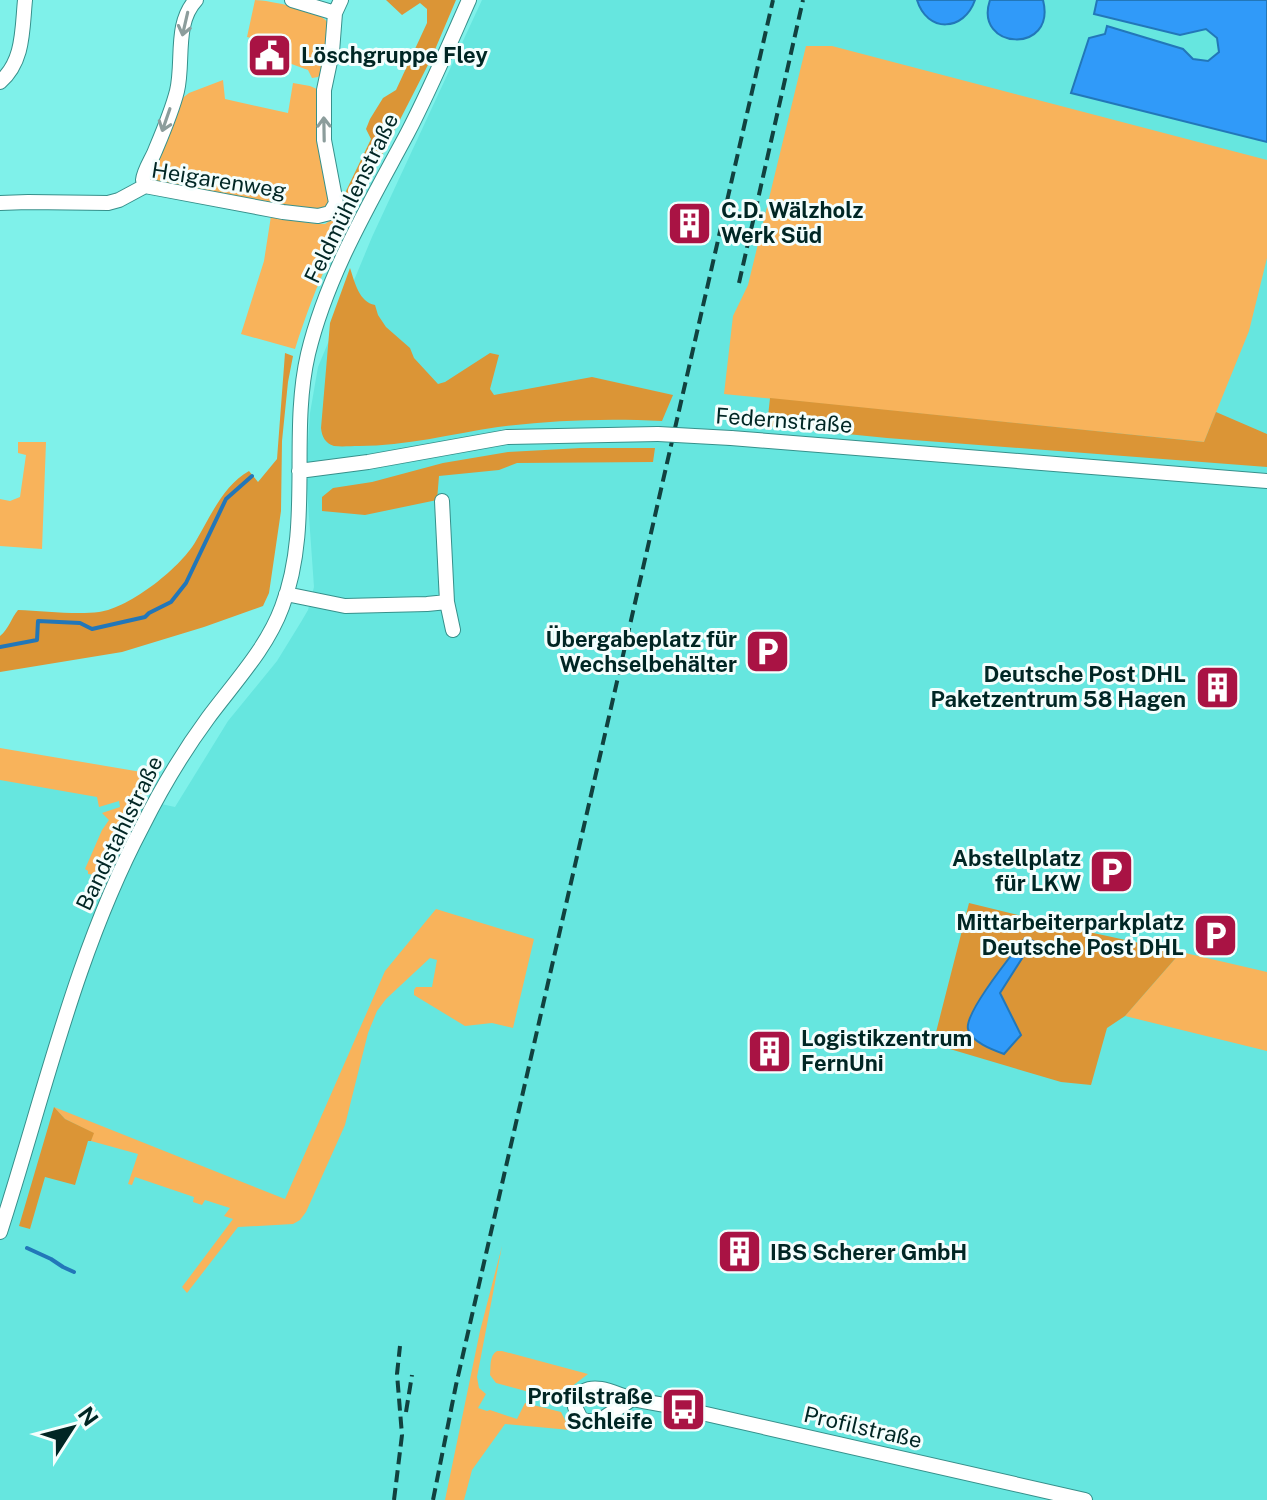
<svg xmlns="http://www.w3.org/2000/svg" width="1267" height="1500" font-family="'Public Sans',sans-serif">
	<rect width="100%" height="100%" fill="#7ff1ea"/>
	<!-- built -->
	<path fill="#66e6df" d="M482 0H1267V1500H0V775L138 799 175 807 228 721 277 661 301 622 308 610 314 587 306 474 310 413 318 367 372 237Z"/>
	<!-- green -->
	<path fill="#f8b35b" d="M255 0C268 0 322 11 327 22 333 34 324 61 321 73L318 77 312 78 308 70 286 62 288 47 247 37Z
		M806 46H832L1267 160V258L1249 331 1204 442 724 394 733 316 748 285Z
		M223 80 225 99 288 113 293 83 310 86 319 90 331 201C326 209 321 210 312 211L153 181 150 178 180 100 189 93Z
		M340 214 346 227C324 266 308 308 295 349L241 334 264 261 271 216 309 223 325 224Z
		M18 442H46L42 549 0 546V499L10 501 20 497 26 455 18 453Z
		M0 748 153 774 120 835 101 876 88 874V871L85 869 102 830 109 820 102 813 120 807 119 801 99 807 97 797 0 780Z
		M436 909 534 939 513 1028 492 1023 465 1026 414 995V990L416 987H432L437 960 430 958 386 999 377 1011 368 1033 345 1125 306 1212 300 1220 293 1224 238 1227 187 1293 182 1287 233 1219 224 1216 230 1208 205 1200 202 1205 193 1202 194 1197 135 1177 132 1185 128 1184 138 1154 91 1141 93 1133 65 1119 54 1107 285 1199 385 971Z
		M1181 952 1267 972V1051L1125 1016Z
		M502 1246 477 1377 479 1388 486 1394 478 1408 487 1411 490 1410 517 1419 525 1403 561 1412 570 1430 505 1424 472 1470 464 1500H445L480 1331Z
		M497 1351H502L588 1374 571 1387 563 1400H559L496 1383 490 1375C491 1366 489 1356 497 1351Z"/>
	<!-- forest -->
	<path fill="#db9536" d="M386 0H456L431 59 360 198 348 202 346 191 371 139 366 129 370 119 383 98 396 90 427 23V9L420 3 402 15Z
		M350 268C355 283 359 302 375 305L378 315 386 327 410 348 414 358 438 384 445 382 490 353 499 355 490 389 494 395 592 377 673 395 662 421C608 418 551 420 498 427 451 434 406 446 359 446 351 446 342 447 334 446 325 443 322 437 321 428L330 323Z
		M285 353 293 356 288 382 282 441 281 511 269 593 263 606 204 627 122 652 0 672V636C9 629 11 618 18 610 42 611 77 615 99 612 130 608 183 566 197 539 211 515 224 485 249 471L258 482 277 459Z
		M770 398 1204 442 1216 412 1267 434V467L887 438 767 426Z
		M581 448H655L653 462 517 463 499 470 439 476 437 500 365 515 322 511V497L333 488 372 482 443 463 508 452Z
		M969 903 1075 929 1181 952 1125 1016 1107 1028 1091 1085 1061 1082 933 1044Z
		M54 1107 65 1119 94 1133 91 1141H88L75 1185 45 1177 30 1229 19 1226Z"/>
	<!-- water -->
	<path fill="#309af9" stroke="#2277b9" stroke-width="2" d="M917 0H975C964 32 927 33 917 0Z
		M990 0H1043C1057 55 973 50 990 0Z
		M1097 0H1267V142L1071 93 1089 38 1105 34 1107 26 1183 49 1193 59 1208 61 1219 52 1217 38 1206 29 1180 35 1094 14Z
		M1025 938 1033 941 1000 993 1021 1035 1004 1054C993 1050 971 1042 968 1029 964 1013 1013 953 1025 938Z"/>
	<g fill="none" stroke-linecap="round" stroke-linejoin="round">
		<!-- stream -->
		<path stroke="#2277b9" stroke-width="4" d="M0 647 37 640 38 621 80 623 92 629 145 617 149 613 171 602 186 583 226 499 252 476
			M27 1248 51 1259 63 1267 74 1272"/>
		<defs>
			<path id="minor" d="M292 0 335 13
				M0 82C24 61 22 30 25 0
				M145 186C144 184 143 182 143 180 144 170 152 159 155 151 163 132 172 111 177 91 184 62 174 23 196 0
				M0 203 28 202 108 203 119 200 145 186 283 212 318 216 330 213 336 203 324 140V90L332 52 335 13 341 0
				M731 438 1267 481
				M299 471 368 462 507 437 658 434
				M286 594 345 606 427 604 447 602 442 501
				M447 602 453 630
				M0 1232C44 1096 75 954 142 827 161 789 183 752 208 718 234 683 267 648 282 607 313 526 289 436 308 354 327 275 369 205 407 134 430 90 449 45 469 0
				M632 1399 599 1421H587L581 1419 575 1407C576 1401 578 1395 584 1391 599 1383 619 1396 634 1399 650 1403 667 1405 684 1409L1085 1500"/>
		</defs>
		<!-- minor casing -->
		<use href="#minor" stroke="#37908b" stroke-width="16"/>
		<!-- minor -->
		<use href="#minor" stroke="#fff" stroke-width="14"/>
		<!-- rail -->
		<path stroke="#11413f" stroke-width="4" stroke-dasharray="12 6" stroke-linecap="butt" d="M739 283 803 0
			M406 1412 412 1375
			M394 1500 402 1435 397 1374 400 1346
			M433 1500 456 1385 773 0"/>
		<defs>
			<path id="minor-bridge" d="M658 434 731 438"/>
		</defs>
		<!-- minor-bridge casing -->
		<use href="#minor-bridge" stroke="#37908b" stroke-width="16" stroke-linecap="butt"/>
		<!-- minor-bridge -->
		<use href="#minor-bridge" stroke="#fff" stroke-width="14"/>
	</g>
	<!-- one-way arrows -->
	<defs><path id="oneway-shaft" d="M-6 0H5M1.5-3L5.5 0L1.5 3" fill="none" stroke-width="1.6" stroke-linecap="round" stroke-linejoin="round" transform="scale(2)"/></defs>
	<g stroke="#8c9d9c">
		<use href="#oneway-shaft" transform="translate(185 24) rotate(103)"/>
		<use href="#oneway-shaft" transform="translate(166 120) rotate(109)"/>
		<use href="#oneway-shaft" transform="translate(324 129) rotate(-91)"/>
	</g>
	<!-- icons -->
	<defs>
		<symbol id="civic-square" viewBox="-11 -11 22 22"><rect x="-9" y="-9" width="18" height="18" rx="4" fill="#a91344" stroke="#f4fefd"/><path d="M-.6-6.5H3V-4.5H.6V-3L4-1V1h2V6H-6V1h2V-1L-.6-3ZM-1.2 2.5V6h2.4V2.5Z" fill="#fff"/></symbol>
		<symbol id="building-square" viewBox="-11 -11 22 22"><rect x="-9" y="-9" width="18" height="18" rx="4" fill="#a91344" stroke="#f4fefd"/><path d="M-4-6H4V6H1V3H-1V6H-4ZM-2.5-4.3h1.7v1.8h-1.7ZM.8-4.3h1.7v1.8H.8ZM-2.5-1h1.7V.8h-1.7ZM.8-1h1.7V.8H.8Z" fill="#fff"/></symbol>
		<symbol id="parking-square" viewBox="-11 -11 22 22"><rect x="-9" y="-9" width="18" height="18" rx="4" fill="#a91344" stroke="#f4fefd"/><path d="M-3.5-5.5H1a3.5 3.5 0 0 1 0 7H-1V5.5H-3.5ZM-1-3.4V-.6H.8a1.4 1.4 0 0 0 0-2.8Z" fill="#fff"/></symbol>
		<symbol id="bus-square" viewBox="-11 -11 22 22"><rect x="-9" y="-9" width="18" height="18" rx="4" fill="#a91344" stroke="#f4fefd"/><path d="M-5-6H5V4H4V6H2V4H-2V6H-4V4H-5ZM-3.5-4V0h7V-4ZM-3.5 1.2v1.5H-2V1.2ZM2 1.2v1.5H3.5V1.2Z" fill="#fff"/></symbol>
	</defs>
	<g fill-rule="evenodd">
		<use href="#civic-square" x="244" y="30" width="51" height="51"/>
		<use href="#building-square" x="664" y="198" width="51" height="51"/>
		<use href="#parking-square" x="742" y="626" width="51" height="51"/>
		<use href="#building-square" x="1192" y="662" width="51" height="51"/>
		<use href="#parking-square" x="1086" y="846" width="51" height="51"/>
		<use href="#parking-square" x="1190" y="910" width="51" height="51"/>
		<use href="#building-square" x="744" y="1026" width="51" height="51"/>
		<use href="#building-square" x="714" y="1226" width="51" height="51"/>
		<use href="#bus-square" x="658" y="1384" width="51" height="51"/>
	</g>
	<g text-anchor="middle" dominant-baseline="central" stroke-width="6" stroke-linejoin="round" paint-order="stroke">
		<!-- poi labels -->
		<g font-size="22" font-weight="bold" fill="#002624" stroke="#f4fefd" text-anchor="end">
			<text x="301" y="55" text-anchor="start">Löschgruppe Fley</text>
			<text x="721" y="210" text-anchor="start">C.D. Wälzholz<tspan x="721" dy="25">Werk Süd</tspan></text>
			<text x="737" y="639">Übergabeplatz für<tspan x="737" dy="25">Wechselbehälter</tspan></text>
			<text x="1186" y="674">Deutsche Post DHL<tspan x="1186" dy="25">Paketzentrum 58 Hagen</tspan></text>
			<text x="1081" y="858">Abstellplatz<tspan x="1081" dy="25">für LKW</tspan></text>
			<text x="1184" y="922">Mittarbeiterparkplatz<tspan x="1184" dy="25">Deutsche Post DHL</tspan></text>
			<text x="801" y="1038" text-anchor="start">Logistikzentrum<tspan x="801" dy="25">FernUni</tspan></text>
			<text x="770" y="1252" text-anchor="start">IBS Scherer GmbH</text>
			<text x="653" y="1396">Profilstraße<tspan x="653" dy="25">Schleife</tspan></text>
		</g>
		<!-- street labels -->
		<g font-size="22" fill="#002624" stroke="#f4fefd">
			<text transform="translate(219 180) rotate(9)">Heigarenweg</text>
			<text transform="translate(351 198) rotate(-64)">Feldmühlenstraße</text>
			<text transform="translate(784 420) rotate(4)">Federnstraße</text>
			<text transform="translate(119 833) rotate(-64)">Bandstahlstraße</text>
			<text transform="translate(863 1427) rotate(13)">Profilstraße</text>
		</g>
	</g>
	<!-- north arrow -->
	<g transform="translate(72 1428) rotate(54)" stroke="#f4fefd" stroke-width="6" paint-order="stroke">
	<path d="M0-6L14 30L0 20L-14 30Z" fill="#002624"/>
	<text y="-12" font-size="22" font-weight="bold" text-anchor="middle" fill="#002624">N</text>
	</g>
</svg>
